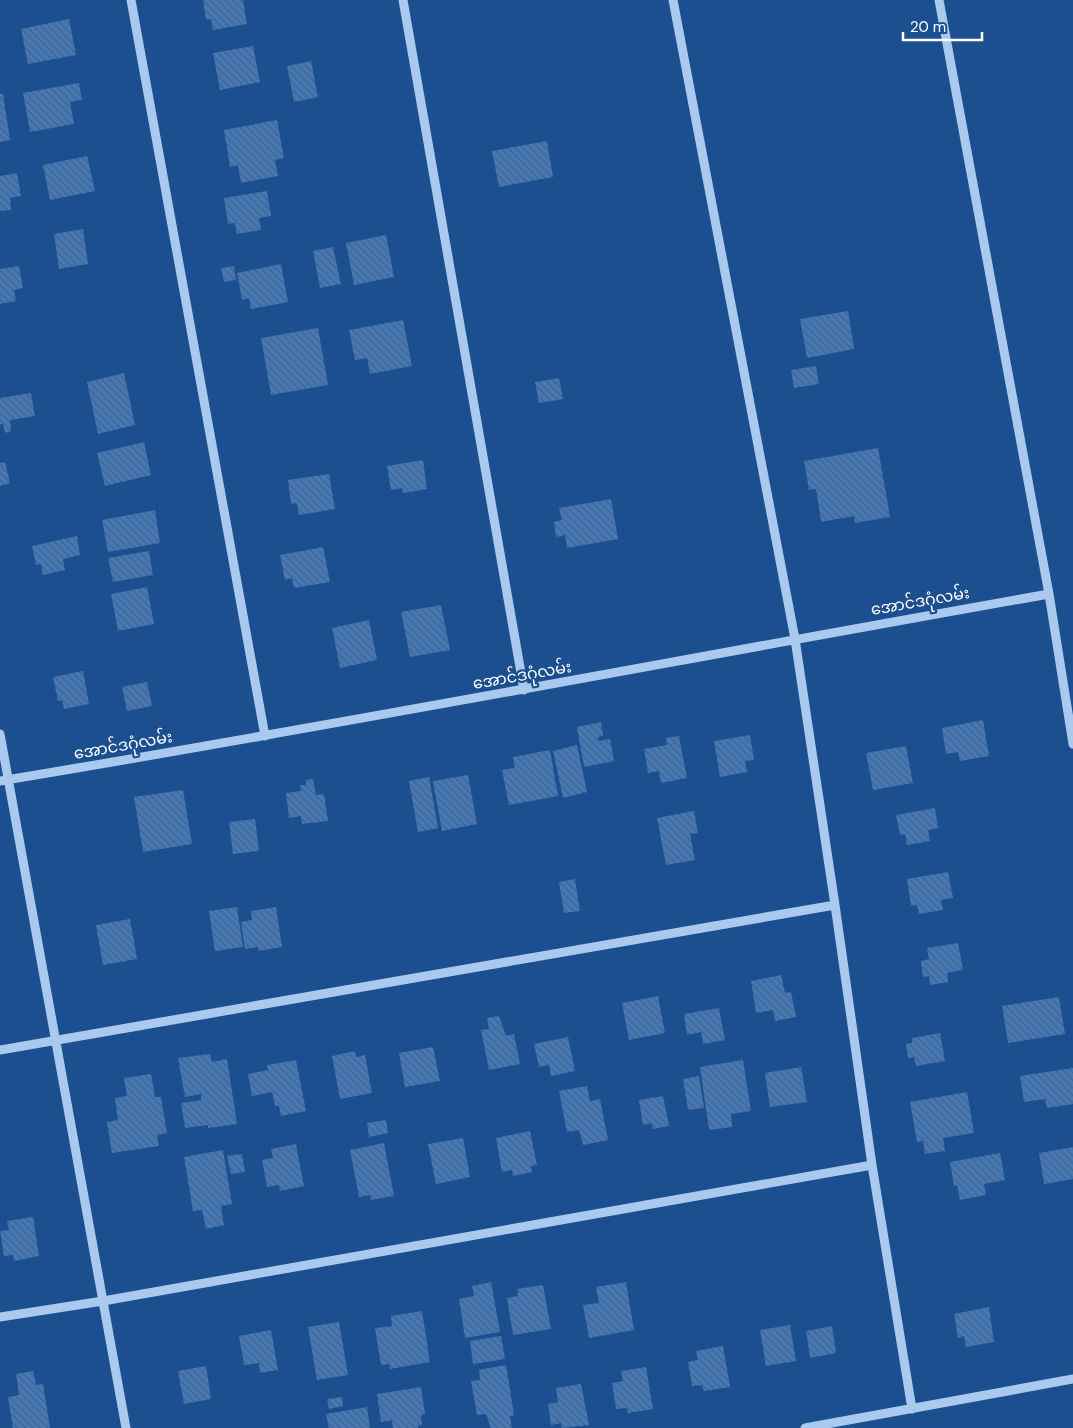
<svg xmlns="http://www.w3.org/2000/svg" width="1073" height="1428" font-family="'DM Sans','Noto Sans Myanmar',sans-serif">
	<defs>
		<pattern id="building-back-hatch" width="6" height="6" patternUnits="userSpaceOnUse" patternTransform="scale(1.25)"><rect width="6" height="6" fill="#4478b7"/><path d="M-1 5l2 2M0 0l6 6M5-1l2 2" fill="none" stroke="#486282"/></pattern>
	</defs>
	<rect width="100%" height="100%" fill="#1b4f8f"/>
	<!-- building -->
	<path fill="url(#building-back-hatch)" d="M203 0H243L247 24 213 30 211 19 206 20Z
		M69 19 76 55 28 64 21 29Z
		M253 46 260 82 220 90 213 53Z
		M311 61 318 97 294 102 287 66Z
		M79 83 82 100 70 102 74 124 30 132 23 93Z
		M0 94H3L10 140 0 142Z
		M277 120 284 158 275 160 278 176 241 183 238 165 230 167 224 130Z
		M547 141 553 177 499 187 492 151Z
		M87 156 95 191 50 200 43 165Z
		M17 173 21 196 10 198 11 210 0 211V176Z
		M267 191 271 216 259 218 261 230 237 234 235 223 228 224 224 198Z
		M83 229 88 264 59 269 54 234Z
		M386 235 394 277 354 285 346 243Z
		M333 247 341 284 320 288 313 251Z
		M281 264 288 302 251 309 249 298 242 300 237 273Z
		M19 266 23 288 14 290 16 301 0 304V269Z
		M234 266 236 280 224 282 221 268Z
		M848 311 854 349 807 358 800 319Z
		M403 320 412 366 370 374 367 358 355 360 349 330Z
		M318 328 328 385 271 395 261 338Z
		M816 366 819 384 794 388 791 370Z
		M124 373 135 425 98 434 87 382Z
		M559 378 563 399 539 403 535 382Z
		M31 393 35 416 10 420 11 431 5 433 3 424H0V398Z
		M144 442 151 475 105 486 97 453Z
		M878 448 890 517 855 523 854 516 821 522 816 489 809 490 804 461Z
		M423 460 427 489 403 493 402 488 391 490 387 466Z
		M5 462 10 483 0 486V463Z
		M329 474 335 509 299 515 297 503 291 504 288 480Z
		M611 499 618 539 567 548 565 535 556 537 554 522 562 520 559 508Z
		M155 510 160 543 108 552 102 520Z
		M77 536 80 555 63 559 65 570 43 575 41 564 36 565 32 546Z
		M323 547 330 582 294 588 292 578 285 580 280 555Z
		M149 551 153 575 113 582 108 558Z
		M147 587 154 624 118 631 111 594Z
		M441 605 450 650 410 657 401 612Z
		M369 620 377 660 340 668 332 628Z
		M83 671 89 704 64 709 62 700 58 701 53 677Z
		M147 682 152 706 127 711 122 687Z
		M983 720 989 756 960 761 958 752 946 754 942 728Z
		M601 722 603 736 598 737 599 741 610 739 614 761 584 767 577 727Z
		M750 735 754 760 745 761 747 772 720 777 714 741Z
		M679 736 687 778 661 783 659 771 648 773 644 749 667 745 666 738Z
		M577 745 587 792 563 798 553 751Z
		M906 746 913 783 873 790 866 753Z
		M550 750 558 796 509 805 502 770 515 768 513 757Z
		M468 775 477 824 442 831 433 781Z
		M429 777 438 828 418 832 409 781Z
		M313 779 316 795 324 794 328 821 302 824 301 816 289 818 286 793 301 791 300 785H306V780Z
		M183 790 192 844 143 852 134 797Z
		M935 808 938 828 928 830 930 841 907 845 905 834 900 835 896 815Z
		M694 811 698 833 690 834 695 860 666 865 657 818Z
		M255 819 259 851 233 854 229 822Z
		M948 872 953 898 941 900 943 910 919 914 917 905 911 906 907 879Z
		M575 879 580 911 564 913 559 882Z
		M237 907 243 947 215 951 209 911Z
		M276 907 282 947 258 951V947L245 949 241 922 252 920 251 911Z
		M130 919 137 959 103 965 96 925Z
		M958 943 963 970 947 973 948 982 930 985 929 976 923 977 921 961 929 959 927 948Z
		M781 975 785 993 791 992 796 1017 775 1021 773 1010 756 1013 751 981Z
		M658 996 665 1033 629 1040 622 1003Z
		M1059 997 1065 1034 1008 1043 1002 1006Z
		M719 1008 725 1040 703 1044 701 1032 687 1035 684 1014Z
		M499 1016 506 1036 514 1034 520 1064 489 1070 481 1030 489 1029 487 1018Z
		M940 1033 945 1061 916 1066 914 1057 908 1058 906 1044 912 1043V1038Z
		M568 1037 575 1071 551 1076 549 1065 539 1067 534 1044Z
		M433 1047 440 1081 405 1087 399 1053Z
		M355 1051 356 1057 365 1055 372 1093 340 1099 332 1056Z
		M210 1054 212 1062 227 1059 237 1124 208 1128V1125L185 1128 181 1103 201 1100V1094L185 1097 178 1058Z
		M296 1060 306 1111 281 1116 279 1106H275L272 1092 252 1096 248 1074 268 1070 267 1065Z
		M743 1060 751 1111 731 1114 732 1127 709 1130 700 1067Z
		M801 1067 807 1102 770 1107 765 1073Z
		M1073 1068V1104L1047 1108 1045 1099 1024 1102 1020 1076Z
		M151 1074 155 1097H161L167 1133 157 1135 159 1146 112 1153 107 1122 118 1120 115 1098 127 1096 124 1078Z
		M699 1076 704 1108 688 1110 683 1079Z
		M587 1086 590 1101 600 1099 608 1140 583 1145 579 1130 567 1132 559 1091Z
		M967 1092 974 1133 943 1138 945 1151 925 1154 923 1141 917 1142 910 1102Z
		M663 1096 669 1126 653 1129 651 1123 643 1125 639 1100Z
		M386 1120 388 1133 369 1137 367 1123Z
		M530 1131 537 1165 531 1166 532 1172 513 1176 512 1170 502 1172 496 1138Z
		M463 1138 470 1177 436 1184 428 1144Z
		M384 1143 394 1196 371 1200 370 1195 359 1197 350 1150Z
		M296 1144 304 1186 280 1191 279 1185 267 1187 262 1160 273 1158 271 1149Z
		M1073 1147V1179L1044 1184 1039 1153Z
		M223 1150 232 1204 221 1206 224 1225 206 1229 202 1210 193 1211 184 1157Z
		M1000 1153 1005 1180 984 1184 986 1195 960 1200 957 1185 954 1186 950 1162Z
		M242 1154 245 1172 231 1174 227 1156Z
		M33 1217 39 1256 14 1261 13 1255 4 1256 0 1231 9 1230 7 1221Z
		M491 1282 500 1332 465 1338 459 1299 474 1296 472 1286Z
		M626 1282 634 1330 589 1338 583 1305 599 1303 596 1287Z
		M543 1285 551 1329 513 1335 507 1298 518 1296 517 1289Z
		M989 1307 994 1342 966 1347 964 1336 958 1338 954 1314Z
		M422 1311 430 1362 390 1369 389 1364 381 1365 375 1328 392 1326 391 1316Z
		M339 1322 348 1375 317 1380 308 1327Z
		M790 1325 796 1361 766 1366 760 1330Z
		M832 1326 836 1353 810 1358 806 1331Z
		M271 1330 278 1370 260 1373 259 1363 244 1365 239 1336Z
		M501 1336 505 1359 473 1364 470 1341Z
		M723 1346 730 1387 704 1391 702 1385 692 1386 688 1362 698 1360 696 1351Z
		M506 1365 514 1415 510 1416 512 1428H491L486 1414 477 1415 471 1381 480 1380 479 1370Z
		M206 1366 211 1399 184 1404 178 1371Z
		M646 1367 653 1409 628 1413 627 1408 616 1409 612 1383 623 1381 621 1371Z
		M33 1371 36 1385 43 1384 50 1428H13L8 1397 19 1395 16 1374Z
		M581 1384 589 1425 562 1428 561 1423 551 1425 548 1404 558 1402 556 1388Z
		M421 1387 425 1414 421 1415 422 1425 418 1426V1428H393L392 1420 381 1422 377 1394Z
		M342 1397 343 1406 329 1409 327 1399Z
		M367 1407 370 1428H329L326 1414Z"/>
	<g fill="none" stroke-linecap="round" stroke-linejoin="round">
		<!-- minor -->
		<path stroke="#a9c9ee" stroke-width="9" d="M131 0 265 736
			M403 0 524 690
			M673 0 795 639 835 905 872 1165 912 1409
			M939 0 1049 594 1073 744
			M0 734 126 1428
			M0 781C350 723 699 656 1049 594
			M0 1050 835 905
			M0 1317 103 1301 872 1165
			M805 1428 1073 1379"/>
	</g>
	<g text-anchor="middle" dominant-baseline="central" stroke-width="4.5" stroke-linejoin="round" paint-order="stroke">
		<!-- street labels -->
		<g font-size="16" fill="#fff" stroke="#1b4f8f">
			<text transform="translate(920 601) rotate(-10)">အောင်ဒဂုံလမ်း</text>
			<text transform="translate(522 675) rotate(-10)">အောင်ဒဂုံလမ်း</text>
			<text transform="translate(123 745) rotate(-10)">အောင်ဒဂုံလမ်း</text>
		</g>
	</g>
	<!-- scale -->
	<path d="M903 32v8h79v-8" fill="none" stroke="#ffffff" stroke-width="2.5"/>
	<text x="910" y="32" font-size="15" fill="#ffffff" stroke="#1b4f8f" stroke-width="4" paint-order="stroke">20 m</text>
</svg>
